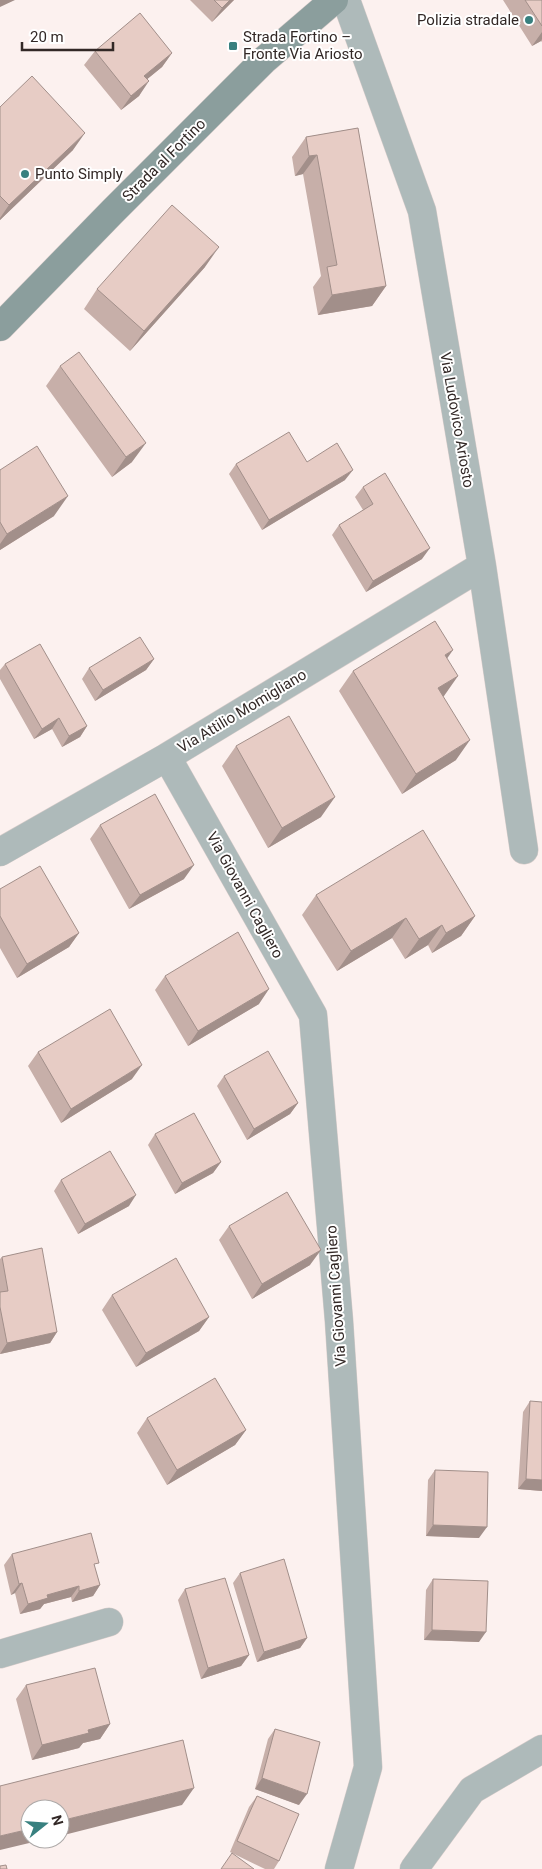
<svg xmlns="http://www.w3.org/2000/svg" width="542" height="1869" font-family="Roboto,sans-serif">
	<rect width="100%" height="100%" fill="#fcf1ef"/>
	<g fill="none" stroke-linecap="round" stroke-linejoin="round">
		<defs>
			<path id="street" d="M346 0 422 211 482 566 524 850
				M167 757 313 1015 339 1321 368 1767 339 1869
				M0 852 167 757 482 566
				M0 1654 109 1622
				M414 1869 472 1790 542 1749"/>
			<path id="secondary" d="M0 327 113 211 263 61 334 0"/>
		</defs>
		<!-- street casing -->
		<use href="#street" stroke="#d8cdcb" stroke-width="29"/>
		<!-- secondary casing -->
		<use href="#secondary" stroke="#d8cdcb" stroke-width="29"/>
		<!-- street -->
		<use href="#street" stroke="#aebaba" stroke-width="28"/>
		<!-- secondary -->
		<use href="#secondary" stroke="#8b9e9d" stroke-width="28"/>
	</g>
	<!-- wall -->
	<path fill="#c7afa9" d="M190 0H234L212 22Z
		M503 0H542V42L541 41 532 46Z
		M95 51 172 53 162 67 147 79 139 96 121 110 84 65Z
		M0 107 73 150 0 220Z
		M358 128 386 286 372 306 318 315 313 287 321 276 303 174 295 176 292 157 306 137Z
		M205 267 130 351 84 309 97 289Z
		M60 366 132 462 112 477 46 386Z
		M307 462 345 480 262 530 229 474 236 464Z
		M0 470 54 516 0 550Z
		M363 487 422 559 366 592 332 535 339 525 363 510 355 497Z
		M447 658 444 696 443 697 456 760 402 794 339 691 353 671Z
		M154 659 146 670 95 701 82 679 89 668Z
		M5 664 87 726 80 737 62 747 52 729 34 739 0 679V670Z
		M236 746 321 817 268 848 222 766Z
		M100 825 184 879 129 909 90 839Z
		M0 889 79 933 69 947 17 978 0 948Z
		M316 895 475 916 461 936 432 953 428 945 405 959 392 938 337 971 302 915Z
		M165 976 259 1004 188 1046 155 990Z
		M38 1052 132 1079 61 1123 28 1066Z
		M224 1076 298 1103 290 1114 247 1140 217 1086Z
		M155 1134 221 1162 213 1173 175 1194 148 1145Z
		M61 1180 129 1206 78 1234 54 1191Z
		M229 1226 310 1265 252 1299 219 1240Z
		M2 1257 57 1332 50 1343 0 1354V1259Z
		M112 1295 209 1317 199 1331 136 1367 102 1310Z
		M530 1401 542 1491 518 1489 523 1412Z
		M147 1418 246 1430 235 1445 167 1485 137 1433Z
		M435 1470 479 1538 426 1536 428 1480Z
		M12 1554 95 1568 100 1585 93 1596 72 1602 71 1597 44 1604 40 1609 20 1614 15 1593 11 1595 4 1565Z
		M240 1573 307 1638 300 1648 257 1662 233 1583Z
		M433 1579 479 1642 424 1640 426 1590Z
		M185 1589 249 1655 241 1666 201 1679 178 1600Z
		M26 1685 110 1724 100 1739 83 1743 79 1748 32 1760 16 1699Z
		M275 1729 299 1805 255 1789 268 1739Z
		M257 1796 279 1861 274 1869H265L230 1852 249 1807Z"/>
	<!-- shaded-wall -->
	<path fill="#a28f8a" d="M0 0H15L0 7Z
		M230 0H234L212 22 222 8Z
		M542 32V39L541 41 532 46Z
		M172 53 162 67 134 90 144 76Z
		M149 81 139 96 121 110 131 96Z
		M85 133 73 150 0 220V218L9 205Z
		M317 155 303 174 295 176 309 156Z
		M219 247 205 267 130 351 144 331Z
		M386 286 372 306 318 315 332 295Z
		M146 443 132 462 112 477 126 457Z
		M353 470 345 480 262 530 269 520Z
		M68 496 54 516 0 550V544L7 534Z
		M430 548 422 559 366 592 373 581Z
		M453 650 439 670 445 655Z
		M154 659 146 670 95 701 103 690Z
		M458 676 444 696 424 708 438 688Z
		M59 718 52 729 34 739 42 729Z
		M87 726 80 737 62 747 69 736Z
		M470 740 456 760 402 794 416 774Z
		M335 797 321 817 268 848 282 828Z
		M194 865 184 879 129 909 140 895Z
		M475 916 461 936 432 953 446 933Z
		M406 918 392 938 337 971 351 951Z
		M442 925 428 945 405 959 419 939Z
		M79 933 69 947 17 978 27 964Z
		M269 989 259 1004 188 1046 198 1031Z
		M142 1065 132 1079 61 1123 71 1109Z
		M298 1103 290 1114 247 1140 254 1129Z
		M221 1162 213 1173 175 1194 182 1183Z
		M136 1195 129 1206 78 1234 85 1224Z
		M321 1250 310 1265 252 1299 262 1284Z
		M209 1317 199 1331 136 1367 146 1353Z
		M57 1332 50 1343 0 1354 7 1343Z
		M246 1430 235 1445 167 1485 177 1470Z
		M526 1479 542 1480V1491L518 1489Z
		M433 1525 487 1527 479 1538 426 1536Z
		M22 1583 15 1593 11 1595 19 1584Z
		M100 1585 93 1596 72 1602 79 1591Z
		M79 1586 71 1597 44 1604 40 1609 20 1614 28 1604 47 1595Z
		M432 1630 486 1632 479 1642 424 1640Z
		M307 1638 300 1648 257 1662 264 1652Z
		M249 1655 241 1666 201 1679 208 1668Z
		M110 1724 100 1739 83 1743 79 1748 32 1760 42 1745 88 1730Z
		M262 1778 307 1794 299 1805 255 1789Z
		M194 1788 182 1805 60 1836V1821Z
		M30 1829V1839H46L0 1850V1836Z"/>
	<!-- building -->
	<path fill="#e7ccc5" stroke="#a28f8a" d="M214 0H230L222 8Z
		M525 0H542V26Z
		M140 13 172 53 144 76 149 81 131 96 95 51Z
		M32 76 85 133 9 205 0 196V107Z
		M358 128 386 286 332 295 327 267 337 265 317 155 309 156 306 137Z
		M172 205 219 247 144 331 97 289Z
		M79 352 146 443 126 457 60 366Z
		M289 432 307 462 337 443 353 470 269 520 236 464Z
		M37 446 68 496 7 534 0 522V470Z
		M385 473 430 548 373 581 339 525 373 504 363 487Z
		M435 621 453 650 445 655 458 676 438 688 470 740 416 774 353 671Z
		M140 637 154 659 103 690 89 668Z
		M40 644 87 726 69 736 59 718 42 729 5 664Z
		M289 716 335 797 282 828 236 746Z
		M155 794 194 865 140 895 100 825Z
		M423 830 475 916 446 933 442 925 419 939 406 918 351 951 316 895Z
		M40 866 79 933 27 964 0 916V889Z
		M238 932 269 989 198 1031 165 976Z
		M110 1009 142 1065 71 1109 38 1052Z
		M268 1051 298 1103 254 1129 224 1076Z
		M194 1113 221 1162 182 1183 155 1134Z
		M110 1151 136 1195 85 1224 61 1180Z
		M287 1192 321 1250 262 1284 229 1226Z
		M42 1248 57 1332 7 1343 0 1307V1292L8 1291 2 1257Z
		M176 1258 209 1317 146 1353 112 1295Z
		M215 1378 246 1430 177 1470 147 1418Z
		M530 1401 542 1402V1480L526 1479Z
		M435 1470 488 1472 487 1527 433 1525Z
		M91 1533 99 1563 94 1564 100 1585 79 1591V1586L47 1595 48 1598 28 1604 22 1583 19 1584 12 1554Z
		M284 1559 307 1638 264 1652 240 1573Z
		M225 1578 249 1655 208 1668 185 1589Z
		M433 1579 488 1581 486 1632 432 1630Z
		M95 1668 110 1724 88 1730 89 1733 42 1745 26 1685Z
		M275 1729 320 1742 307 1794 262 1778Z
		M183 1740 194 1788 60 1821V1809H30V1829L0 1836V1786Z
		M257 1796 299 1814 279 1861 237 1841Z
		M232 1853 254 1869H221Z
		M6 1865 7 1869H0V1866Z"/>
	<!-- markers -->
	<g fill="#38807f" stroke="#fff" stroke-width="2">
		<circle cx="529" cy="20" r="5"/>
		<rect x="228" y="41" width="10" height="10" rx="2.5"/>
		<circle cx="25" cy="174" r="5"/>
	</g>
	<g text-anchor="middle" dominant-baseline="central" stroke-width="4" stroke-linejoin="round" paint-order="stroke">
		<!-- poi labels -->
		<g font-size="15" fill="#322826" stroke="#fff" text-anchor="start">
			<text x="519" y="20" text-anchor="end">Polizia stradale</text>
			<text x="243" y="37">Strada Fortino –<tspan x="243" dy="17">Fronte Via Ariosto</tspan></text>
			<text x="35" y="174">Punto Simply</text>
		</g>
		<!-- street labels -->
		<g font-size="15" fill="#322826" stroke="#fff">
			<text transform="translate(164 160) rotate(-45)">Strada al Fortino</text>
			<text transform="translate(457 420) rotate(80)">Via Ludovico Ariosto</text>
			<text transform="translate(242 711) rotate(-31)">Via Attilio Momigliano</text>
			<text transform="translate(245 895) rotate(61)">Via Giovanni Cagliero</text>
			<text transform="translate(336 1296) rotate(-94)">Via Giovanni Cagliero</text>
		</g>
	</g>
	<!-- north arrow -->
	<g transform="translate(45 1824) rotate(73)"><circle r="24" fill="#ffffff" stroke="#ada9a8"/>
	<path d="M0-4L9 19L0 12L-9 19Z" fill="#38807f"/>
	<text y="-8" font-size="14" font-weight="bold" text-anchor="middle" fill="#322826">N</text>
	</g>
	<!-- scale -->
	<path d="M22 42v8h91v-8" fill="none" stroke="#322826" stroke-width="2.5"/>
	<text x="30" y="42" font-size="15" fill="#322826" stroke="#ffffff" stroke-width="4" paint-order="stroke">20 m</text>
</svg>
